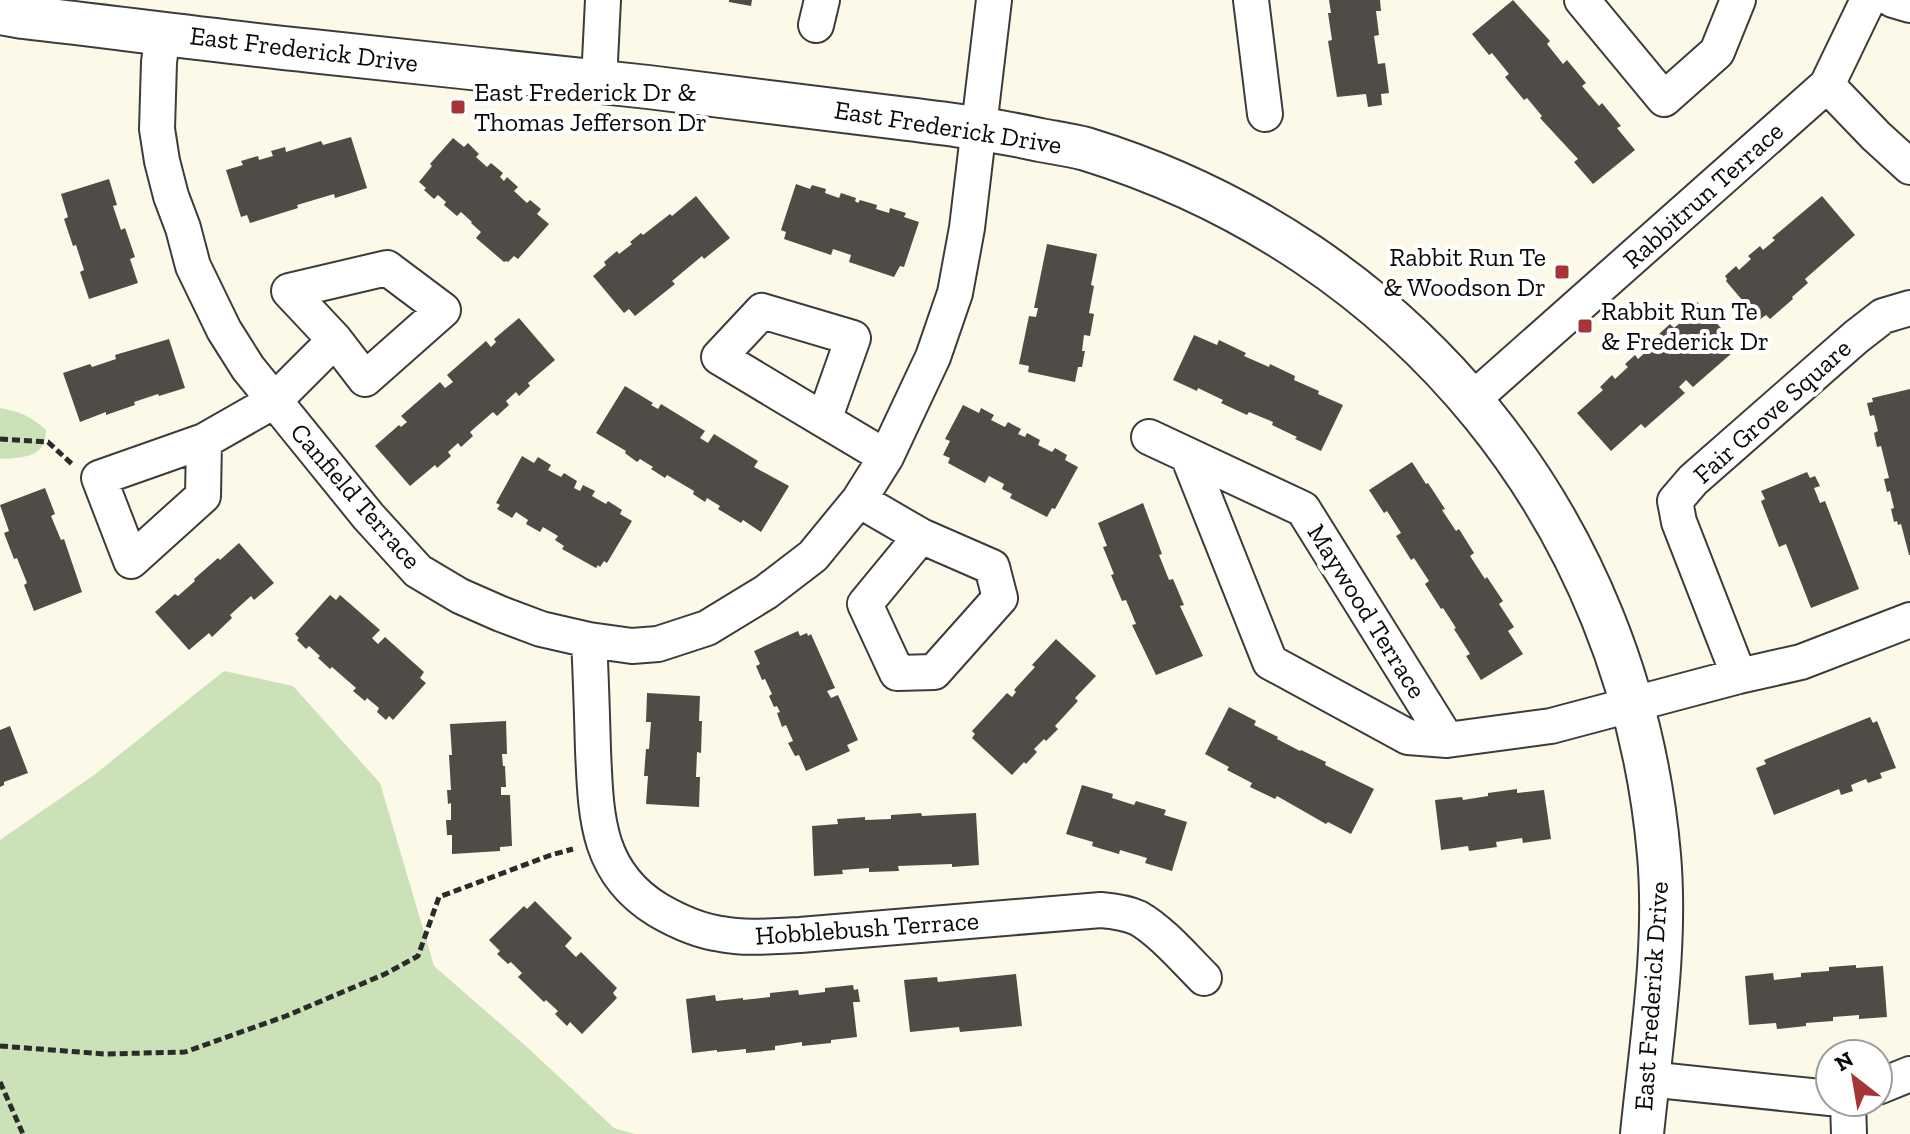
<svg xmlns="http://www.w3.org/2000/svg" width="1910" height="1134" font-family="'Zilla Slab',serif">
	<rect width="100%" height="100%" fill="#fcf9e9"/>
	<!-- green -->
	<path fill="#cbe1b8" d="M0 408C19 411 32 417 46 430 46 460 21 457 0 459Z
		M224 671 293 686 380 783 434 966 528 1048 614 1128 635 1134H0V840L94 775Z"/>
	<!-- building -->
	<path fill="#504b47" d="M729 0H752L751 6 729 2Z
		M1329 0H1380L1381 11H1376L1379 35 1374 36 1378 64 1385 63 1389 93 1381 94 1382 105 1368 107 1366 94 1337 97 1328 41 1332 40 1328 13H1331Z
		M1513 0 1550 41 1547 44 1563 64 1567 60 1586 83 1582 86 1599 106 1602 103 1621 126 1617 128 1635 150 1593 184 1574 162 1578 159 1540 118 1542 116 1527 98 1524 100 1505 77 1509 74 1492 53 1489 55 1472 34Z
		M351 137 367 188 335 198 334 194 297 205 298 208 250 223 247 215 241 217 226 170 243 165 241 161 258 156 259 160 273 156 271 151 285 147 286 152 321 141 323 145Z
		M453 138 464 147 468 143 479 154 476 157 487 167 491 163 503 173 500 177 504 181 507 177 518 187 514 191 527 203 530 200 541 209 537 214 549 224 518 259 514 256 508 262 506 261 504 262 476 238 481 232 471 223 472 222 461 212 457 216 444 205 446 202 438 195 434 199 424 190 426 188 419 182 432 166 430 164Z
		M109 179 117 205 113 206 121 230 125 228 135 257 130 259 138 283 89 299 80 272 84 270 76 245 73 246 64 219 68 217 61 194Z
		M796 184 810 189 812 185 826 189 825 193 839 198 841 193 856 198 855 201 858 203 860 200 877 205 876 209 889 213 890 208 906 213 904 217 919 222 904 267 900 266 894 277 849 262 851 255 833 249 831 255 784 239 786 232 781 230Z
		M696 196 730 238 704 259 702 256 672 281 675 284 635 316 629 309 624 313 593 276 606 265 604 262 617 251 619 254 632 244 630 242 641 233 643 235 670 214 672 216Z
		M1822 196 1855 235 1805 279 1808 283 1792 297 1793 299 1770 319 1766 315 1759 320 1726 281 1727 279 1725 276 1736 266 1739 270 1751 259 1748 256 1760 246 1763 250 1775 240 1772 238Z
		M1047 244 1097 254 1091 285 1094 286 1089 313 1094 314 1090 336 1084 335 1082 351H1085L1082 367H1078L1075 382 1028 372 1029 366 1019 364 1029 316 1036 317 1038 308H1034Z
		M1697 302 1732 340 1729 343 1732 345 1727 349 1732 353 1693 387 1686 380 1679 387 1685 393 1645 428 1641 424 1611 451 1577 413 1603 390 1600 387 1612 375 1615 379 1628 367 1625 364 1635 355 1638 359 1662 337 1659 334 1670 324 1674 328 1687 317 1684 313Z
		M519 318 555 360 528 383 530 386 519 396 516 392 506 401 509 405 497 416 493 412 470 432 473 436 461 447 458 443 448 452 451 456 437 468 435 465 410 486 375 446 399 425 401 427 407 422 401 416 440 382 445 388 453 382 447 375 486 341 491 347 496 342 494 339Z
		M1194 335 1217 345 1219 340 1246 353 1244 356 1269 367 1270 364 1295 376 1294 380 1319 391 1318 394 1343 405 1321 451 1295 439 1297 437 1272 425 1273 422 1249 412 1247 415 1221 403 1223 400 1198 388 1197 391 1173 380Z
		M169 339 185 388 159 396 158 394 134 402 135 405 106 415V412L80 422 63 373 90 364 92 367 116 359 115 355Z
		M625 386 653 403 651 405 658 409 661 404 705 431 700 438 708 443 714 434 758 461 754 467 789 486 761 532 743 520 741 523 718 509 720 506 707 498 705 502 693 494 694 491 667 475 665 478 651 469 653 467 640 459 637 462 625 453 626 451 596 433Z
		M1910 389V555H1909L1901 524 1898 525 1897 521 1894 522 1891 509 1894 508 1890 491 1887 492 1884 479 1889 478 1881 446 1877 447 1874 433 1878 431 1874 415 1870 416 1867 403 1873 402 1872 398Z
		M963 405 979 413 981 408 994 415 991 420 1005 427 1008 422 1021 429 1018 434 1025 437 1027 433 1040 440 1038 445 1052 452 1055 448 1067 455 1065 460 1078 467 1055 509 1052 508 1047 517 1010 498 1012 494 1002 489 1004 484 989 476 985 483 948 463 950 458 943 455 950 441 945 439Z
		M522 456 534 463 538 457 551 465 548 470 561 477 564 473 577 481 574 488 580 491 583 485 595 491 592 496 606 504 608 501 622 510 620 514 632 521 607 563 604 561 600 567 598 565 596 568 562 549 564 546 555 540 558 536 543 527 540 532 526 524 528 520 516 512 512 518 497 509 500 505 496 503Z
		M1412 462 1426 484 1428 483 1445 509 1442 510 1456 531 1459 529 1474 553 1470 556 1485 579 1487 577 1503 601 1499 604 1514 627 1508 631 1523 654 1481 680 1466 656 1470 654 1454 629 1456 628 1443 608 1441 609 1425 584 1429 581 1414 558 1411 560 1396 536 1401 533 1387 511 1384 513 1369 490Z
		M1807 472 1810 478 1815 476 1820 486 1814 488 1820 503 1825 501 1859 589 1811 608 1786 544 1779 547 1761 501 1765 499 1761 491Z
		M45 488 55 514 51 516 61 540 64 539 82 592 34 611 24 585 27 583 17 558 14 559 4 533 9 531 0 505Z
		M1143 503 1162 554 1159 555 1169 580 1173 579 1184 605 1180 606 1203 656 1156 675 1132 625 1136 624 1126 600 1122 601 1111 575 1114 574 1103 547 1107 546 1098 523Z
		M239 543 274 583 254 600 251 596 230 615 232 618 212 637 209 633 189 650 155 612 175 594 178 596 195 581 194 579 218 558 220 560Z
		M330 595 336 600 340 595 380 630 372 638 378 644 385 637 424 672 420 678 426 683 393 720 389 716 386 720 377 712 379 708 367 698 365 701 353 691 356 688 332 667 330 669 318 658 320 656 309 646 306 649 297 640 299 638 295 634Z
		M798 631 800 636 807 633 808 636 811 634 835 688 827 691 831 698 838 695 858 740 847 745 850 751 806 771 799 755 795 756 788 743 793 741 786 725 782 727 777 713 780 712 777 706 774 707 769 696 772 694 765 679 762 680 756 666 760 664 754 651Z
		M1056 639 1096 676 1075 698 1078 701 1055 726 1058 729 1046 741 1044 739 1034 749 1037 752 1026 764 1024 762 1012 775 972 738 975 734 972 731 1007 693 1012 697 1016 692 1014 690 1035 667 1032 665Z
		M647 693 700 696 699 721H702L701 753 697 752 696 777H700L699 807 646 804 648 776H644L646 749H649L651 722H646Z
		M1229 707 1256 721 1254 725 1278 737 1277 739 1300 751 1301 750 1326 762 1325 765 1374 789 1351 834 1328 822 1326 824 1277 796 1275 799 1250 787 1252 783 1227 770 1229 767 1205 754Z
		M1870 717 1873 723 1877 721 1896 768 1880 773 1882 778 1868 783 1866 779 1851 785 1853 791 1841 795 1839 789 1774 815 1756 768 1766 764 1764 760Z
		M506 721 507 754H502L503 766H505L506 787H501V795H510L512 846 500 847V851L452 854V835H447L446 820H451V803L448 804 447 790H451L449 755H452L450 724Z
		M10 726 28 773 4 782V785L0 787V730Z
		M1082 785 1113 794 1112 798 1134 805 1136 801 1166 810 1164 815 1187 822 1172 871 1145 863 1147 858 1120 850 1119 854 1092 846 1093 842 1066 834Z
		M1517 789V793L1544 790 1551 839 1523 843 1522 838 1496 842 1497 847 1469 851 1468 846 1441 850 1435 800 1462 797 1463 800 1488 796V793Z
		M921 813 922 816 976 813 979 865 952 867V864L898 866 899 871 869 872V868L842 870 843 874 814 876 812 826 838 824 837 819 865 817V820L891 819V815Z
		M535 901 572 938 565 946 576 957 581 952 617 988 613 993 617 998 582 1034 570 1022 567 1026 555 1014 558 1011 546 1000 544 1002 518 977 522 973 511 962 508 964 497 954 500 951 489 940 524 906 527 909Z
		M1856 965V968L1883 966 1887 1017 1859 1019V1015L1833 1017V1021L1806 1023V1026L1777 1029 1776 1023 1749 1025 1745 976 1773 973 1774 980 1801 977V973L1829 971V967Z
		M1016 974 1022 1026 960 1032 959 1027 910 1032 904 980 937 977 938 982Z
		M853 985 854 990 858 989 860 1002H853L857 1037 831 1040V1043L802 1046V1042L775 1046V1050L746 1053V1049L717 1052V1050L692 1053 686 999 715 995 716 1001 743 998V1000L770 997V993L798 990 799 995 825 992V988Z"/>
	<g fill="none" stroke-linecap="round" stroke-linejoin="round">
		<defs>
			<path id="minor" d="M1251 0 1265 114
				M1582 0 1664 99 1717 52 1738 0
				M1893 0 1910 5
				M816 25 822 0
				M163 33 159 62 157 129 162 161 171 196 183 228 193 266 224 330 248 368 368 516 418 571 460 596 501 614 541 629 589 640 632 646 658 644 707 628 766 592 813 556 859 500 886 457 933 357 955 293 967 228 994 0
				M599 81 603 0
				M1827 85 1876 136 1910 167
				M387 268 443 310 365 379 335 340 289 291Z
				M762 311 853 338 824 420 719 357Z
				M1472 400 1827 85 1868 0
				M824 420 886 457
				M1149 437 1303 509 1447 740
				M204 441 203 496 131 561 99 478Z
				M204 441 274 401 335 340
				M1188 456 1270 662 1408 737 1447 740 1551 726 1739 676 1801 662 1910 620
				M859 500 921 536
				M921 536 992 567 1000 598 934 672 897 673 865 604Z
				M589 640C591 677 592 714 593 750 596 816 596 872 658 910 677 921 699 931 721 934 746 939 774 936 800 935L1101 910C1113 911 1127 913 1138 918 1161 931 1185 959 1204 978
				M1739 676 1679 522 1675 501 1693 480 1856 337 1883 316 1910 308
				M1648 1079 1830 1098
				M1878 1087 1910 1074
				M1848 1102 1849 1134"/>
			<path id="tertiary" d="M0 13 23 17C119 28 216 41 312 51 424 64 536 74 648 87 729 97 810 107 891 117 941 123 991 129 1040 140 1056 143 1071 145 1086 149 1407 248 1630 520 1659 855 1667 946 1651 1044 1642 1134"/>
		</defs>
		<!-- minor casing -->
		<use href="#minor" stroke="#3c3c3c" stroke-width="38"/>
		<!-- tertiary casing -->
		<use href="#tertiary" stroke="#3c3c3c" stroke-width="46"/>
		<!-- path -->
		<path stroke="#2b2b2b" stroke-width="5" stroke-dasharray="8 4" stroke-linecap="butt" d="M0 439 48 442 73 465
			M0 1046 105 1054 185 1052 286 1016 385 974 418 956 439 897 551 855 573 849
			M0 1082 23 1134"/>
		<!-- minor -->
		<use href="#minor" stroke="#fff" stroke-width="34"/>
		<!-- tertiary -->
		<use href="#tertiary" stroke="#fff" stroke-width="42"/>
	</g>
	<!-- markers -->
	<g fill="#a53536" stroke="#fff" stroke-width="3">
		<rect x="450" y="99" width="16" height="16" rx="4"/>
		<rect x="1554" y="264" width="16" height="16" rx="4"/>
		<rect x="1577" y="318" width="16" height="16" rx="4"/>
	</g>
	<g text-anchor="middle" dominant-baseline="central" stroke-width="8" stroke-linejoin="round" paint-order="stroke">
		<!-- street labels -->
		<g font-size="26" fill="#090909" stroke="#fff">
			<text transform="translate(304 49) rotate(7)">East Frederick Drive</text>
			<text transform="translate(948 127) rotate(9)">East Frederick Drive</text>
			<text transform="translate(1703 195) rotate(-42)">Rabbitrun Terrace</text>
			<text transform="translate(1772 411) rotate(-42)">Fair Grove Square</text>
			<text transform="translate(356 496) rotate(49)">Canfield Terrace</text>
			<text transform="translate(1367 611) rotate(58)">Maywood Terrace</text>
			<text transform="translate(867 928) rotate(-4)">Hobblebush Terrace</text>
			<text transform="translate(1651 996) rotate(-86)">East Frederick Drive</text>
		</g>
		<!-- poi labels -->
		<g font-size="26" fill="#090909" stroke="#fff" text-anchor="start">
			<text x="474" y="92">East Frederick Dr &amp;<tspan x="474" dy="30">Thomas Jefferson Dr</tspan></text>
			<text x="1546" y="257" text-anchor="end">Rabbit Run Te<tspan x="1546" dy="30">&amp; Woodson Dr</tspan></text>
			<text x="1601" y="311">Rabbit Run Te<tspan x="1601" dy="30">&amp; Frederick Dr</tspan></text>
		</g>
	</g>
	<!-- north arrow -->
	<g transform="translate(1854 1078) rotate(329)"><circle r="38" fill="#ffffff" stroke="#9d9d9d" stroke-width="2"/>
	<path d="M0-6L14 30L0 20L-14 30Z" fill="#a53536"/>
	<text y="-12" font-size="22" font-weight="bold" text-anchor="middle" fill="#090909">N</text>
	</g>
</svg>
